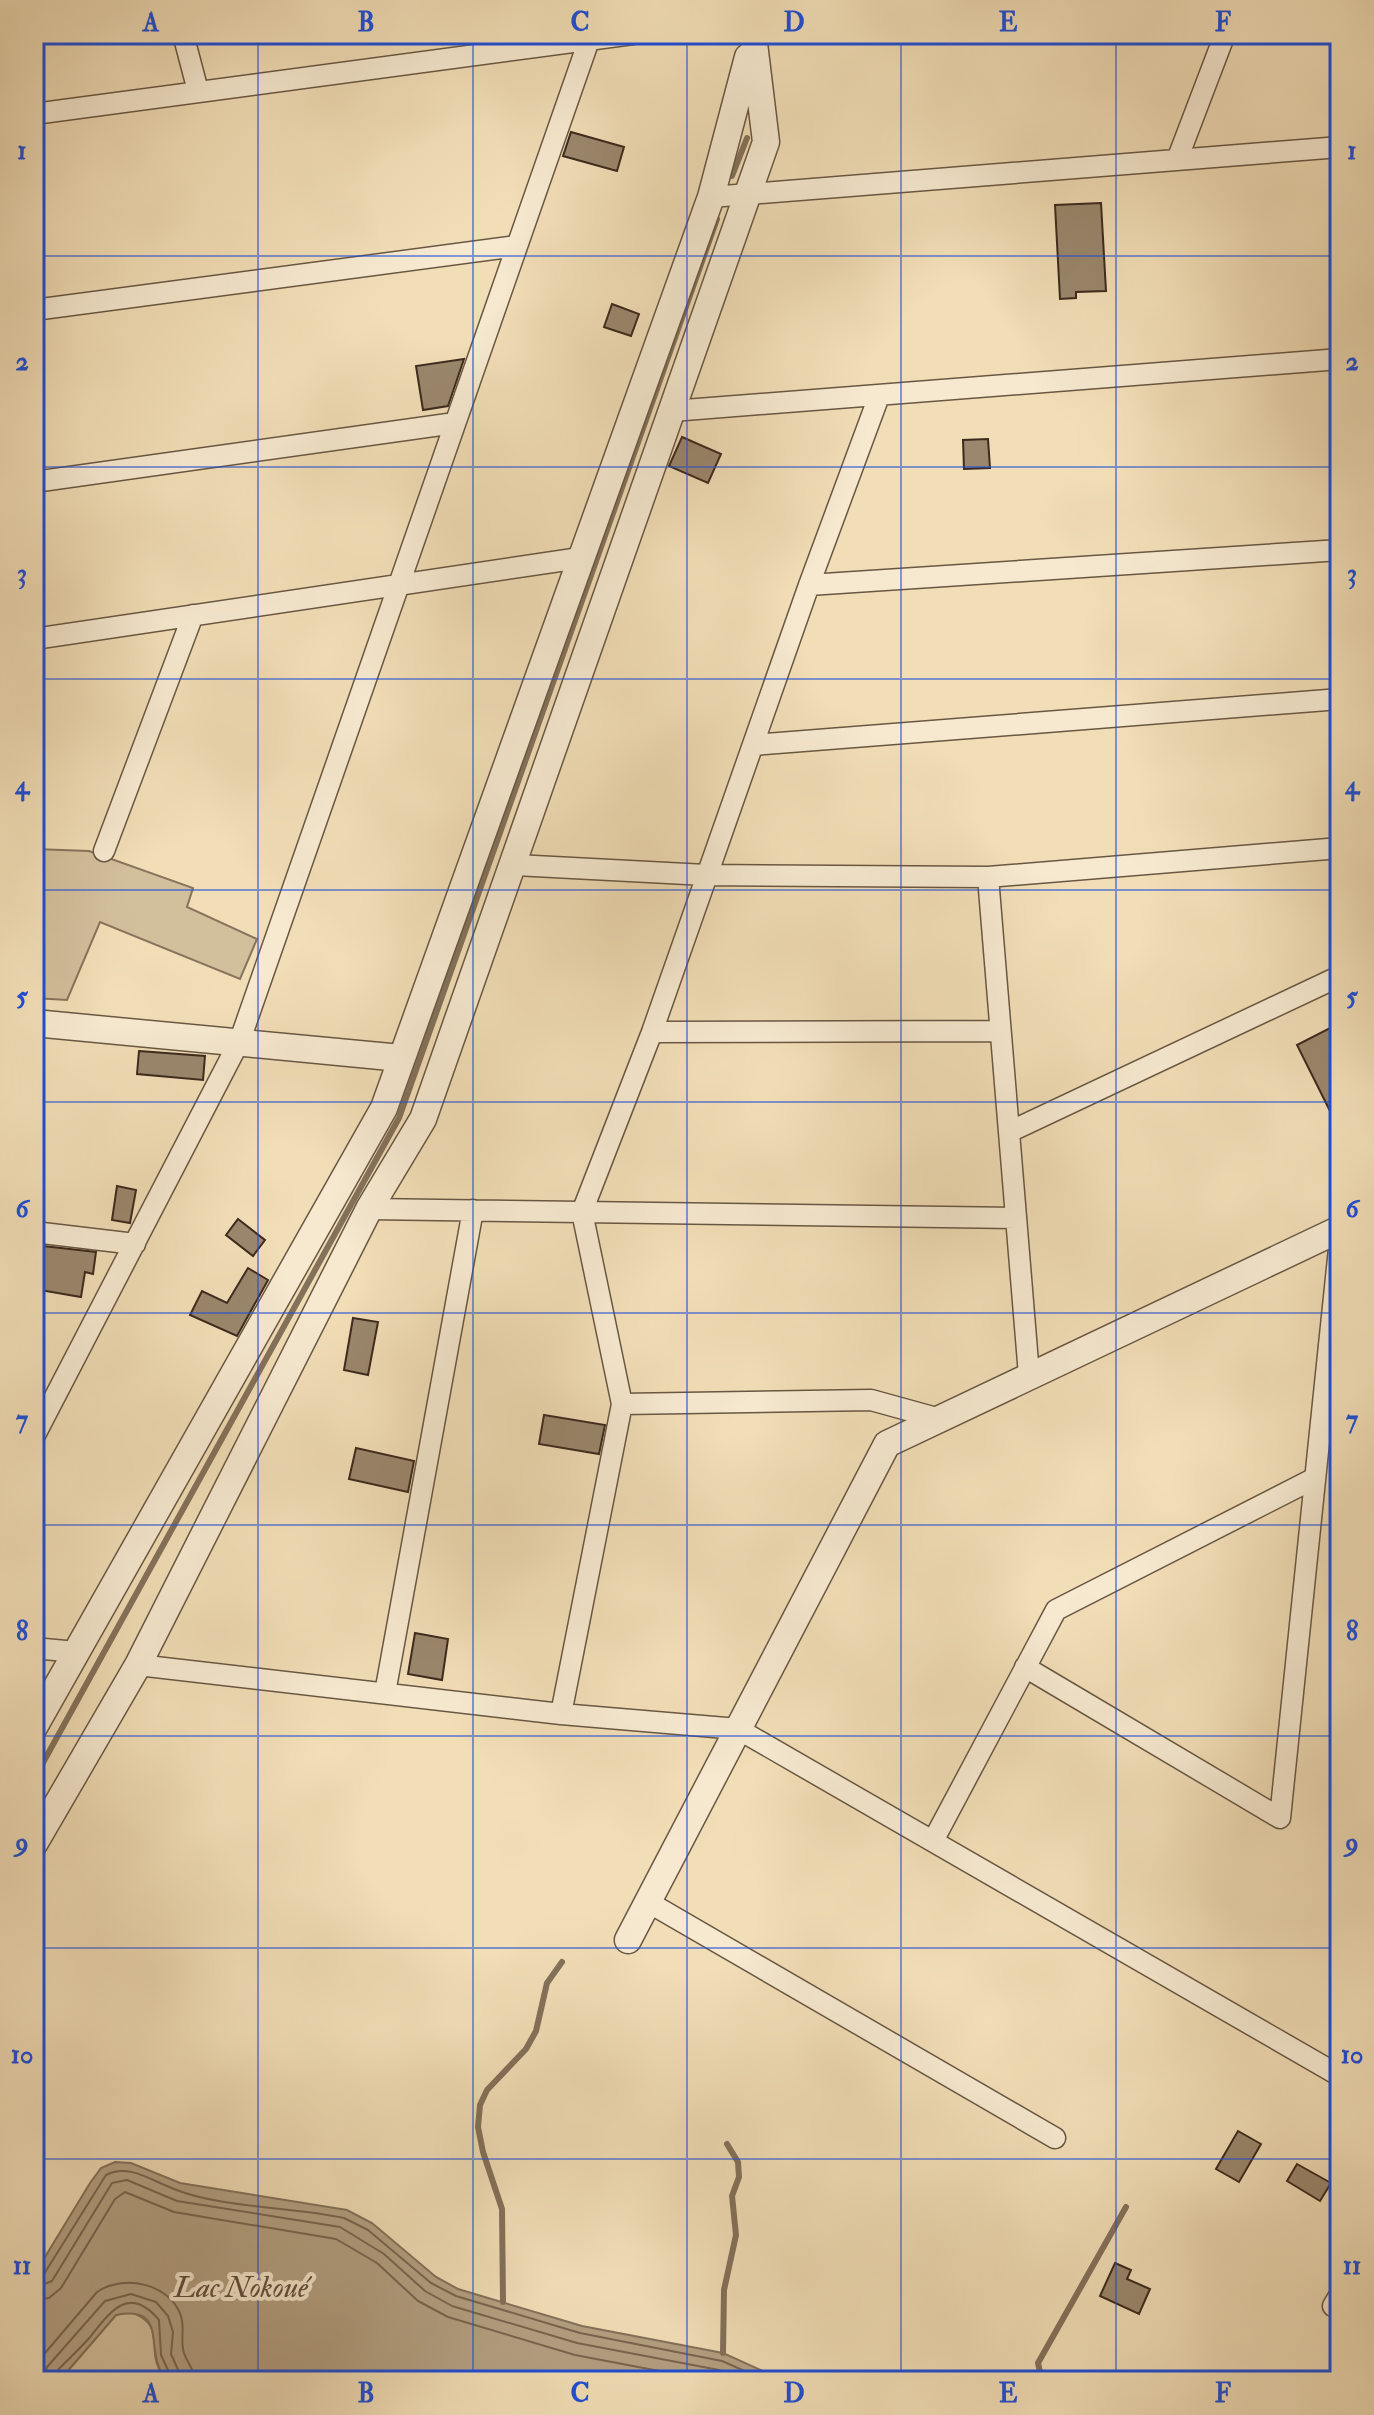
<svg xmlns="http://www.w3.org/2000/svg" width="1374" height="2415" font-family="'IM FELL Double Pica',serif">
	<rect width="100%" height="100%" fill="#f1ddb6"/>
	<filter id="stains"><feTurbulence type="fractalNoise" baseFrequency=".0025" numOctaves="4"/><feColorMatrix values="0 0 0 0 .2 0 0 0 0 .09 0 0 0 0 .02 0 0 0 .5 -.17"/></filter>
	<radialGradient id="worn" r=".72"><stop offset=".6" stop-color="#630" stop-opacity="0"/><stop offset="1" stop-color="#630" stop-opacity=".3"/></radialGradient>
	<!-- green -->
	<path fill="#d2bf9c" stroke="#87745c" stroke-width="2" d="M34 849 89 851 193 888 187 907 257 939 240 979 100 922 67 1000 34 998Z
		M130 2312C172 2326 140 2354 168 2381H59L116 2315Z"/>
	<!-- water -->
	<path fill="#b3a082" stroke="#83715a" stroke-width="2" d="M115 2162 131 2163 180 2183 347 2210 372 2223 436 2277 458 2289 582 2326 723 2353 785 2381H168C141 2355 172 2304 116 2315L59 2381H34V2275L90 2183 101 2168Z"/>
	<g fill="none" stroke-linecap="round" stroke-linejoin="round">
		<!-- shore -->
		<path stroke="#786550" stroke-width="2" d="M34 2278 44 2274 106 2175C129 2163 152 2181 174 2189 224 2209 290 2206 344 2218L368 2230 431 2283 456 2296 580 2333 722 2361 767 2381
			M34 2288 52 2281 112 2183 127 2180 177 2201 340 2227 384 2254 425 2291 452 2306 577 2343 719 2370 746 2381
			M34 2300 49 2298 61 2288 115 2199 125 2192 174 2212 336 2239 377 2263 418 2301 448 2317 575 2355 712 2381
			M34 2366 97 2292C123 2274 170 2283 181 2316 185 2328 180 2341 184 2353 187 2363 194 2368 195 2381
			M43 2381 47 2367 105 2301 131 2294 156 2302 168 2316 173 2332 171 2354 183 2381
			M53 2381 56 2372C67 2360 80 2349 91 2336 110 2312 129 2284 159 2320L161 2355 173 2381"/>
		<!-- stream -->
		<path stroke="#83715a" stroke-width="6" d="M732 176 747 138
			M34 1779 399 1118 717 219
			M503 2302 502 2209 483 2152 478 2127 480 2105 487 2090 526 2049 536 2031 547 1983 562 1962
			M723 2353 724 2290 736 2235 732 2196 739 2177 738 2162 727 2144
			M1042 2381 1038 2363 1126 2207"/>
	</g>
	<!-- building -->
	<path fill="#9a876d" stroke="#3c2a1d" stroke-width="2" d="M571 132 624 147 617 171 563 156Z
		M1101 203 1106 291 1076 292V298L1060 299 1055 205Z
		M612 304 639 314 631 336 604 327Z
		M464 359 448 406 423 410 416 366Z
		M682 437 721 454 708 483 669 466Z
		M988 439 990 468 964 469 963 440Z
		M1330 1028 1340 1047V1131L1297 1045Z
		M139 1051 205 1056 203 1080 137 1074Z
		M117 1186 136 1190 130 1223 112 1220Z
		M238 1219 265 1240 253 1256 226 1235Z
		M34 1245 96 1252 93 1274 85 1272 81 1297 34 1289Z
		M248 1268 268 1280 237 1336 190 1315 202 1291 227 1303Z
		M353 1318 378 1322 368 1375 344 1370Z
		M544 1415 605 1425 599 1454 539 1444Z
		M356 1448 414 1461 408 1492 349 1479Z
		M415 1633 448 1639 442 1680 408 1674Z
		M1238 2131 1261 2144 1239 2182 1216 2169Z
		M1297 2164 1331 2183 1320 2201 1287 2181Z
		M1115 2263 1131 2270 1127 2279 1150 2289 1139 2314 1100 2296Z"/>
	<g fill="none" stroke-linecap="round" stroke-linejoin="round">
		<defs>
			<path id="minor" d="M183 34 198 91
				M34 114 633 34
				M1177 160 1225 34
				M711 197 1340 147
				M34 310 517 246
				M672 411 1340 359
				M34 482 455 423
				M809 585 1340 550
				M34 639 580 558
				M753 745 1340 699
				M104 851 193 615
				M515 865 706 875 988 877 1340 848
				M988 877 1029 1375
				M652 1032 1000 1031
				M1009 1132 1340 976
				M369 1209 1016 1218
				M34 1232 135 1244
				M622 1404 871 1400 940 1419
				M34 1437 240 1040 589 40
				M34 1648 76 1652
				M138 1665 561 1714 738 1729 1340 2076
				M1025 1667 1280 1818 1340 1239
				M385 1693 473 1210
				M561 1714 622 1404 582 1212 652 1032 809 585 879 396
				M933 1841 1056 1610 1315 1478
				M648 1902 1055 2138
				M1340 2294 1333 2306 1340 2309"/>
			<path id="tertiary" d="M34 1023 401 1058
				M34 1727 384 1108 711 197 748 57
				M34 1844 138 1665 369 1209 423 1119 766 142 753 35
				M628 1940 887 1444 1340 1229"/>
		</defs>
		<!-- minor casing -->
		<use href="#minor" stroke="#695743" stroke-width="23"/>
		<!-- tertiary casing -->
		<use href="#tertiary" stroke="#695743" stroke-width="29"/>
		<!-- minor -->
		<use href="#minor" stroke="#f6e9d0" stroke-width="20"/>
		<!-- tertiary -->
		<use href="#tertiary" stroke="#f6e9d0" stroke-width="26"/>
	</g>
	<!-- grid -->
	<path fill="none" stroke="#1d4ed8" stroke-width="2" stroke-opacity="0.55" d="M258 34V2381M473 34V2381M687 34V2381M901 34V2381M1116 34V2381M34 256H1340M34 467H1340M34 679H1340M34 890H1340M34 1102H1340M34 1313H1340M34 1525H1340M34 1736H1340M34 1948H1340M34 2159H1340"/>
	<g text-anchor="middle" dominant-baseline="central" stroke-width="8" stroke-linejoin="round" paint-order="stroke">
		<!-- water labels -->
		<g font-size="30" font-style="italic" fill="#604d3b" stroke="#f6e9d0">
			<text x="241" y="2287">Lac Nokoué</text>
		</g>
	</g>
	<!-- margin -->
	<rect width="1374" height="2415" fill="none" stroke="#f1ddb6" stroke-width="88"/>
	<rect x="44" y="44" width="1286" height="2327" fill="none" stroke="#1d4ed8" stroke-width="3"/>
	<g font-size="26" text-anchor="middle" font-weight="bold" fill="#1d4ed8">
		<text x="151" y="31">A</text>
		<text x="366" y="31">B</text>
		<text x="580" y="31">C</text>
		<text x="794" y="31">D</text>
		<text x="1008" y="31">E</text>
		<text x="1223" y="31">F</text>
		<text x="22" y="159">1</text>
		<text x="1352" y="159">1</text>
		<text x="22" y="370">2</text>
		<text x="1352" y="370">2</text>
		<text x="22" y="582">3</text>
		<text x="1352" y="582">3</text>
		<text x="22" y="794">4</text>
		<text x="1352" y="794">4</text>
		<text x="22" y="1005">5</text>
		<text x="1352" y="1005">5</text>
		<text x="22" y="1217">6</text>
		<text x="1352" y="1217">6</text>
		<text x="22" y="1428">7</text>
		<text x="1352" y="1428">7</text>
		<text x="22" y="1640">8</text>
		<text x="1352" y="1640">8</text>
		<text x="22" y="1851">9</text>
		<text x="1352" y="1851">9</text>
		<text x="22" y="2063">10</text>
		<text x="1352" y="2063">10</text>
		<text x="22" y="2274">11</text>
		<text x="1352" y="2274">11</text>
		<text x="151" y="2402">A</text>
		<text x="366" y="2402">B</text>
		<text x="580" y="2402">C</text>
		<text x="794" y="2402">D</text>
		<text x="1008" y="2402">E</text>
		<text x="1223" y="2402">F</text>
	</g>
	<rect width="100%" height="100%" filter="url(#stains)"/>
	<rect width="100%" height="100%" fill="url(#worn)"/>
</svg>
